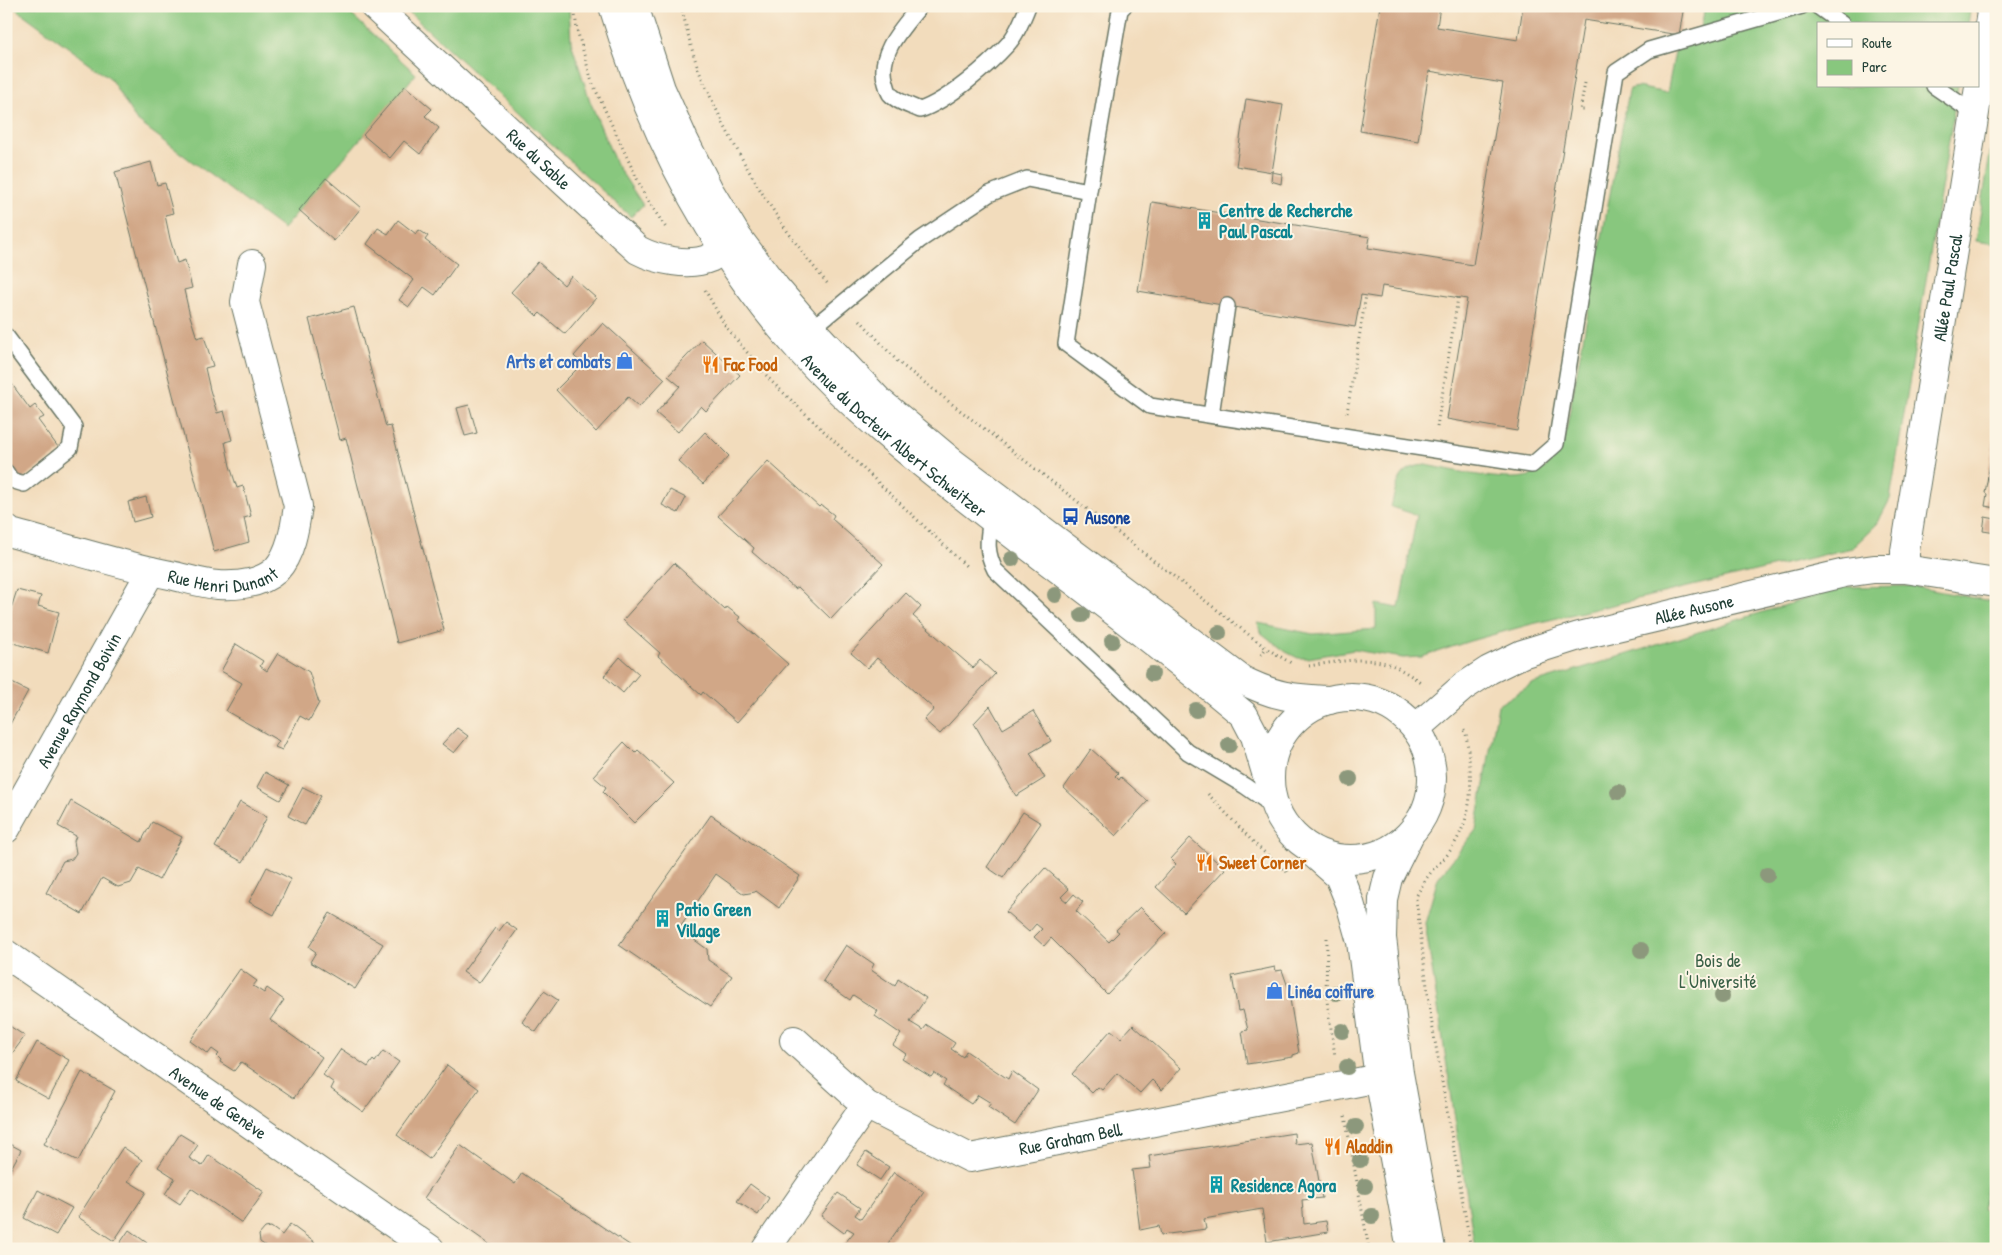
<svg xmlns="http://www.w3.org/2000/svg" width="2002" height="1255" font-family="'Patrick Hand',sans-serif">
	<rect width="100%" height="100%" fill="#fcf5e5"/>
	<filter id="ink" filterUnits="userSpaceOnUse"><feTurbulence type="fractalNoise" baseFrequency=".02" numOctaves="2"/><feDisplacementMap in="SourceGraphic" scale="10" xChannelSelector="R" yChannelSelector="G"/><feConvolveMatrix kernelMatrix="1 2 1 2 8 2 1 2 1" color-interpolation-filters="sRGB"/></filter>
	<filter id="wash" filterUnits="userSpaceOnUse"><feTurbulence type="fractalNoise" baseFrequency=".0096" numOctaves="4" result="noise"/><feDisplacementMap in="SourceGraphic" scale="20" xChannelSelector="R" yChannelSelector="G"/><feGaussianBlur stdDeviation="1.12" result="paint"/><feColorMatrix in="noise" values="0 0 0 0 0 0 0 0 0 0 0 0 0 0 0 0 0 1.4 0 .05"/><feComposite in="paint" operator="in"/></filter>
	<g filter="url(#wash)">
		<rect width="100%" height="100%" fill="#f2dcbc"/>
		<!-- green -->
		<path fill="#88c77e" stroke="#548259" d="M12 6H342L416 74 283 229 136 120 110 78Z
			M402 6H569L571 42 590 101 616 164 643 205 631 217Z
			M1705 6H1971L1968 24H1818V86H1958L1890 499 1877 524 1852 548 1528 625 1470 641 1422 657 1403 658 1354 650 1308 658H1298L1286 652 1260 632 1258 623 1313 634 1376 629V604L1399 608 1417 515 1391 507C1397 485 1398 466 1426 465 1453 470 1504 483 1529 476 1546 471 1556 457 1564 442L1629 91 1630 89 1637 87 1667 93 1676 47 1701 28Z
			M1996 117V244L1976 241Z
			M1910 586 1996 602V1135L1982 1209 1996 1212V1249H1475L1425 923 1438 878 1476 830 1498 705 1534 683 1844 587Z"/>
		<g id="blocks">
			<!-- building -->
			<path fill="#d1a787" d="M1380 6H1440L1437 27 1518 40 1523 6H1684L1679 35 1584 20 1517 431 1447 419 1467 299 1382 286 1380 298 1361 295 1355 327 1138 291 1152 202 1370 237 1368 248 1473 265 1503 83 1429 71 1418 141 1360 131Z
				M405 86 432 109 425 116 439 128 420 154 404 141 390 158 363 135Z
				M1246 99 1283 105 1272 172 1236 166Z
				M151 162 157 185 165 183 173 213 165 215 170 239 177 263 185 260 192 288 184 290 190 316 197 338 204 336 213 366 205 368 210 390 217 413 224 411 232 440 225 442 230 466 237 488 243 486 251 516 244 518 249 542 214 552 115 172Z
				M1272 172 1282 174 1281 184 1271 181Z
				M326 178 361 208 334 241 299 210Z
				M398 220 416 234 419 230 428 236 425 240 457 264 435 295 424 287 409 307 399 300 414 280 367 244 378 228 388 234Z
				M538 262 564 285 571 276 596 298 565 334 540 313 537 316 511 292Z
				M354 307 386 427 391 426 444 630 397 643 346 438 340 440 309 319Z
				M603 323 665 379 639 407 628 397 596 432 556 390 582 364 574 356Z
				M702 340 740 375 706 411 701 406 678 432 656 413 680 386 668 376Z
				M6 376 30 409 35 405 44 417 38 420 61 451 19 481 6 463Z
				M469 405 477 433 465 436 457 408Z
				M705 432 729 456 703 484 678 461Z
				M1995 434H1996V508L1985 506 1987 494 1985 493Z
				M768 461 819 507 821 505 834 515 832 519 883 564 831 619 798 587 795 589 752 552 754 548 718 516Z
				M670 490 686 498 678 513 662 505Z
				M146 497 151 517 133 522 128 502Z
				M1985 517 1996 519V533L1983 531Z
				M674 563 725 610 727 607 740 617 738 620 788 664 737 722 703 692 701 695 658 656 660 653 623 620Z
				M17 590 41 596 38 606 59 612 48 653 6 641V624Z
				M906 593 921 607 913 616 973 668 980 660 995 674 940 734 924 720 934 709 877 658 868 668 851 653Z
				M236 644 263 661 260 666 267 671 278 653 309 672 319 703 309 721 300 716 282 750 275 747 279 741 226 711 242 683 221 671Z
				M620 657 639 674 623 693 604 676Z
				M6 680 28 691 9 726 6 724Z
				M990 706 1003 729 1033 711 1051 741 1030 753 1045 778 1016 796 974 723Z
				M457 728 468 736 454 753 442 744Z
				M624 742 635 753 638 750 674 783 634 823 603 792 606 787 593 776Z
				M1091 749 1118 773 1115 776 1119 780 1121 777 1148 801 1116 836 1064 788Z
				M265 772 289 785 280 800 257 787Z
				M303 787 321 796 305 825 288 816Z
				M71 801 141 842 152 822 182 837 159 880 139 869 131 883 118 887 102 878 82 914 46 893 63 861 72 859 76 853 74 841 76 836 58 826Z
				M240 802 267 817 243 862 215 847Z
				M1023 812 1041 823 1003 878 987 867Z
				M711 815 800 876 779 908 756 891 755 892 744 894 716 874 679 929 707 949 708 960 732 976 710 1007 619 945Z
				M1190 838 1225 869 1184 913 1156 887 1176 864 1171 859Z
				M267 867 291 879 274 915 249 902Z
				M1045 868 1069 889 1061 897 1067 902 1074 894 1083 902 1076 911 1109 942 1119 932 1116 930 1140 907 1166 933 1107 994 1051 938 1044 946 1034 937 1042 929 1036 924 1029 932 1006 912Z
				M330 913 383 944 355 989 310 962 316 952 309 947Z
				M506 922 517 930 479 983 463 972 495 928 499 931Z
				M846 945 874 964 871 970 895 986 898 979 926 998 910 1022 923 1030 927 1025 955 1043 951 1049 963 1057 966 1051 1008 1079 1012 1071 1038 1090 1015 1125 988 1107 991 1103 978 1095 971 1104 943 1085 946 1081 934 1073 931 1077 902 1059 906 1054 893 1045 901 1034 875 1016 878 1011 853 995 850 1000 823 981Z
				M1275 967 1276 971 1282 970 1288 987 1299 1053 1293 1055V1057L1247 1064 1242 1031 1248 1030 1243 1010 1238 1011 1232 976Z
				M240 969 257 981 253 986 264 993 267 988 284 1000 270 1020 322 1057 294 1098 241 1062 234 1071 220 1062 221 1060 217 1056 219 1054 212 1049 208 1054 190 1041Z
				M544 991 558 1000 536 1032 522 1022Z
				M8 1025 25 1036 6 1062V1028Z
				M1133 1025 1181 1068 1162 1090 1152 1080 1140 1093 1117 1073 1102 1090 1098 1087 1092 1093 1072 1074 1111 1030 1121 1038Z
				M37 1042 69 1060 49 1099 16 1081Z
				M341 1049 368 1067 373 1060 375 1062 383 1051 399 1062 363 1112 331 1089 334 1083 323 1075Z
				M447 1065 479 1089 429 1159 397 1135Z
				M82 1072 115 1091 78 1161 44 1144Z
				M1294 1133 1295 1144 1312 1142 1322 1198 1302 1200 1304 1224 1326 1221 1328 1232 1267 1242 1262 1209 1204 1219 1206 1229 1161 1235 1159 1226 1140 1230 1132 1170 1151 1168 1149 1156Z
				M180 1134 198 1145 189 1158 202 1166 209 1155 264 1192 242 1223 191 1188 180 1204 165 1194 175 1178 158 1167Z
				M6 1142 21 1150 8 1174 6 1173Z
				M460 1145 515 1184 522 1173 631 1246 629 1249H496L424 1198Z
				M123 1147 142 1160 128 1181 146 1192 114 1241 78 1217Z
				M866 1152 889 1167 880 1180 857 1165Z
				M894 1172 924 1192 884 1249H840L854 1232 847 1228 844 1233 821 1216 838 1193 860 1208 855 1215 861 1219Z
				M750 1184 769 1198 758 1215 737 1201Z
				M38 1190 72 1208 56 1235 24 1218Z
				M290 1224 314 1242 316 1249H270L260 1242 259 1235 265 1228 271 1227 282 1235Z
				M129 1230 147 1243 144 1249H116Z"/>
		</g>
	</g>
	<g filter="url(#ink)">
		<use href="#blocks" fill-opacity="0" stroke="#697564" stroke-width="1"/>
		<g fill="none" stroke-linecap="round" stroke-linejoin="round">
			<defs>
				<path id="lane" d="M920 6C903 27 876 54 886 83 887 86 888 91 890 94 897 102 911 106 920 110 947 101 988 66 1008 44 1017 34 1023 19 1028 6
					M1817 6 1842 24
					M1934 86 1975 114
					M1089 191 1120 10 1124 6
					M811 329 920 240 989 194 1027 179 1089 191 1066 344 1150 406 1532 465 1556 444 1616 72 1649 50 1802 6
					M6 336 74 427 70 448 24 484 11 480 6 472
					M1211 415 1227 306
					M991 517C988 539 985 550 995 570L1188 752 1245 786 1275 807"/>
				<g id="street">
					<path id="s1" d="M374 6 638 250C657 260 689 267 710 258 714 256 719 252 723 249"/>
					<path id="s2" d="M6 529 11 533C64 547 116 564 170 575 185 578 202 584 218 585 237 586 261 584 276 570 291 554 295 527 298 506L245 302 252 264"/>
					<path id="s3" d="M1905 569V551L1992 6"/>
					<path id="s4" d="M1416 728 1463 687 1489 670 1522 654 1579 636 1845 573 1874 569H1905L1996 583"/>
					<path id="s5" d="M6 829 151 571"/>
					<path id="s6" d="M6 954 430 1249"/>
					<path id="s7" d="M794 1040 866 1105 970 1158 1379 1078"/>
					<path d="M766 1249 866 1105"/>
				</g>
				<g id="secondary">
					<path id="s8" d="M613 6C650 130 709 245 794 343 851 409 921 463 990 517 1075 582 1162 646 1244 715L1255 736 1270 786"/>
					<path d="M634 6 661 89 684 140 709 190 738 238 775 287 811 329 879 401 953 463 1242 680C1276 697 1292 698 1329 700"/>
					<circle cx="1351" cy="778" r="81"/>
					<path d="M1409 836 1388 878 1383 899 1382 938 1399 1073 1431 1249"/>
					<path d="M1313 853 1339 876 1350 903 1361 942 1379 1078 1411 1249"/>
				</g>
			</defs>
			<!-- lane casing -->
			<use href="#lane" stroke="#697564" stroke-width="18"/>
			<!-- street casing -->
			<use href="#street" stroke="#697564" stroke-width="30"/>
			<!-- secondary casing -->
			<use href="#secondary" stroke="#697564" stroke-width="30"/>
			<!-- path -->
			<path stroke="#697564" stroke-width="3" stroke-dasharray="1 4" stroke-linecap="butt" d="M574 6 577 30 592 82 645 196 666 228
				M681 6C687 29 692 54 701 76 733 149 776 223 828 284
				M1585 83 1580 110H1587
				M705 290 726 327 771 381 966 566
				M860 320 898 362 1266 648 1291 663
				M1347 413 1366 295
				M1437 427 1458 298
				M1261 655 1266 648
				M1309 666C1335 662 1369 655 1394 666 1404 671 1413 677 1422 683
				M1208 794 1257 846 1287 872
				M1417 895C1421 888 1424 881 1429 875 1434 867 1441 862 1447 855 1477 814 1472 780 1466 733L1462 728
				M1416 899 1431 1018 1471 1249
				M1327 938 1326 994 1335 1056
				M1345 1116 1369 1249"/>
			<!-- lane -->
			<use href="#lane" stroke="#fff" stroke-width="15"/>
			<!-- street -->
			<use href="#street" stroke="#fff" stroke-width="28"/>
			<!-- secondary -->
			<use href="#secondary" stroke="#fff" stroke-width="28"/>
		</g>
		<!-- trees -->
		<g fill="#8c987b">
			<circle cx="1012" cy="559" r="8"/>
			<circle cx="1055" cy="595" r="8"/>
			<circle cx="1082" cy="615" r="8"/>
			<circle cx="1219" cy="633" r="8"/>
			<circle cx="1112" cy="641" r="8"/>
			<circle cx="1152" cy="674" r="8"/>
			<circle cx="1196" cy="710" r="8"/>
			<circle cx="1229" cy="745" r="8"/>
			<circle cx="1350" cy="779" r="8"/>
			<circle cx="1618" cy="792" r="8"/>
			<circle cx="1767" cy="875" r="8"/>
			<circle cx="1641" cy="950" r="8"/>
			<circle cx="1336" cy="993" r="8"/>
			<circle cx="1722" cy="996" r="8"/>
			<circle cx="1342" cy="1031" r="8"/>
			<circle cx="1347" cy="1067" r="8"/>
			<circle cx="1356" cy="1127" r="8"/>
			<circle cx="1360" cy="1160" r="8"/>
			<circle cx="1365" cy="1186" r="8"/>
			<circle cx="1372" cy="1216" r="8"/>
		</g>
	</g>
	<!-- icons -->
	<defs>
		<symbol id="building-bare" viewBox="-9 -9 18 18"><path d="M-4-6H4V6H1V3H-1V6H-4ZM-2.5-4.3h1.7v1.8h-1.7ZM.8-4.3h1.7v1.8H.8ZM-2.5-1h1.7V.8h-1.7ZM.8-1h1.7V.8H.8Z" fill="#0f9aa8" stroke="#fcf5e5" stroke-width="2.5" paint-order="stroke"/></symbol>
		<symbol id="shop-bare" viewBox="-9 -9 18 18"><path d="M-5-2.5h2.3a2.7 3.5 0 0 1 5.4 0H5L5.5 6h-11ZM-1.5-2.5h3a1.5 2.3 0 0 0-3 0Z" fill="#3f7fe0" stroke="#fcf5e5" stroke-width="2.5" paint-order="stroke"/></symbol>
		<symbol id="restaurant-bare" viewBox="-9 -9 18 18"><path d="M-5-6h1v4h1v-4h1v4h1v-4h1v5L-1.5 .5V6h-2V.5L-5-1ZM5-6V6H3V1.5H1.5Q1.5-4 5-6Z" fill="#e8710a" stroke="#fcf5e5" stroke-width="2.5" paint-order="stroke"/></symbol>
		<symbol id="bus-bare" viewBox="-9 -9 18 18"><path d="M-5-6H5V4H4V6H2V4H-2V6H-4V4H-5ZM-3.5-4V0h7V-4ZM-3.5 1.2v1.5H-2V1.2ZM2 1.2v1.5H3.5V1.2Z" fill="#1a4fb4" stroke="#fcf5e5" stroke-width="2.5" paint-order="stroke"/></symbol>
	</defs>
	<g fill-rule="evenodd">
		<use href="#building-bare" x="1192" y="208" width="25" height="25"/>
		<use href="#shop-bare" x="612" y="348" width="25" height="25"/>
		<use href="#restaurant-bare" x="698" y="352" width="25" height="25"/>
		<use href="#bus-bare" x="1058" y="504" width="25" height="25"/>
		<use href="#restaurant-bare" x="1192" y="850" width="25" height="25"/>
		<use href="#building-bare" x="650" y="906" width="25" height="25"/>
		<use href="#shop-bare" x="1262" y="978" width="25" height="25"/>
		<use href="#restaurant-bare" x="1320" y="1134" width="25" height="25"/>
		<use href="#building-bare" x="1204" y="1172" width="25" height="25"/>
	</g>
	<g text-anchor="middle" dominant-baseline="central" stroke-width="4" stroke-linejoin="round" paint-order="stroke">
		<!-- street labels -->
		<g font-size="18" fill="#1f3d34" stroke="#fcf5e5">
			<text stroke="none"><textPath href="#s1" startOffset="225">Rue du Sable</textPath></text>
			<text stroke="none"><textPath href="#s3" startOffset="285">Allée Paul Pascal</textPath></text>
			<text stroke="none"><textPath href="#s8" startOffset="522">Avenue du Docteur Albert Schweitzer</textPath></text>
			<text stroke="none"><textPath href="#s2" startOffset="225">Rue Henri Dunant</textPath></text>
			<text stroke="none"><textPath href="#s4" startOffset="308">Allée Ausone</textPath></text>
			<text stroke="none"><textPath href="#s5" startOffset="148">Avenue Raymond Boivin</textPath></text>
			<text stroke="none"><textPath href="#s6" startOffset="259">Avenue de Genève</textPath></text>
			<text stroke="none"><textPath href="#s7" startOffset="316">Rue Graham Bell</textPath></text>
		</g>
		<!-- culture labels -->
		<g font-size="18" font-weight="bold" fill="#0d838f" stroke="#fcf5e5" text-anchor="start">
			<text x="1219" y="210">Centre de Recherche<tspan x="1219" dy="21">Paul Pascal</tspan></text>
			<text x="676" y="909">Patio Green<tspan x="676" dy="21">Village</tspan></text>
			<text x="1231" y="1185">Residence Agora</text>
		</g>
		<!-- shop labels -->
		<g font-size="18" font-weight="bold" fill="#366cbe" stroke="#fcf5e5" text-anchor="end">
			<text x="611" y="361">Arts et combats</text>
			<text x="1288" y="991" text-anchor="start">Linéa coiffure</text>
		</g>
		<!-- food labels -->
		<g font-size="18" font-weight="bold" fill="#c56008" stroke="#fcf5e5" text-anchor="start">
			<text x="724" y="364">Fac Food</text>
			<text x="1219" y="862">Sweet Corner</text>
			<text x="1346" y="1146">Aladdin</text>
		</g>
		<!-- transit labels -->
		<g font-size="18" font-weight="bold" fill="#164399" stroke="#fcf5e5" text-anchor="start">
			<text x="1085" y="517">Ausone</text>
		</g>
		<!-- park labels -->
		<g font-size="18" fill="#396046" stroke="#fcf5e5">
			<text x="1718" y="960">Bois de<tspan x="1718" dy="21">L'Université</tspan></text>
		</g>
	</g>
	<!-- margin -->
	<rect width="2002" height="1255" fill="none" stroke="#fcf5e5" stroke-width="25"/>
	<!-- legend -->
	<rect x="1817" y="22" width="162" height="65" fill="#fcf5e5" stroke="#a4ab9e"/>
	<rect x="1827" y="39" width="25" height="8" fill="#ffffff" stroke="#a4ab9e"/>
	<text x="1862" y="48" font-size="15" fill="#1f3d34">Route</text>
	<rect x="1827" y="60" width="25" height="15" fill="#88c77e" stroke="#a4ab9e"/>
	<text x="1862" y="72" font-size="15" fill="#1f3d34">Parc</text>
</svg>
